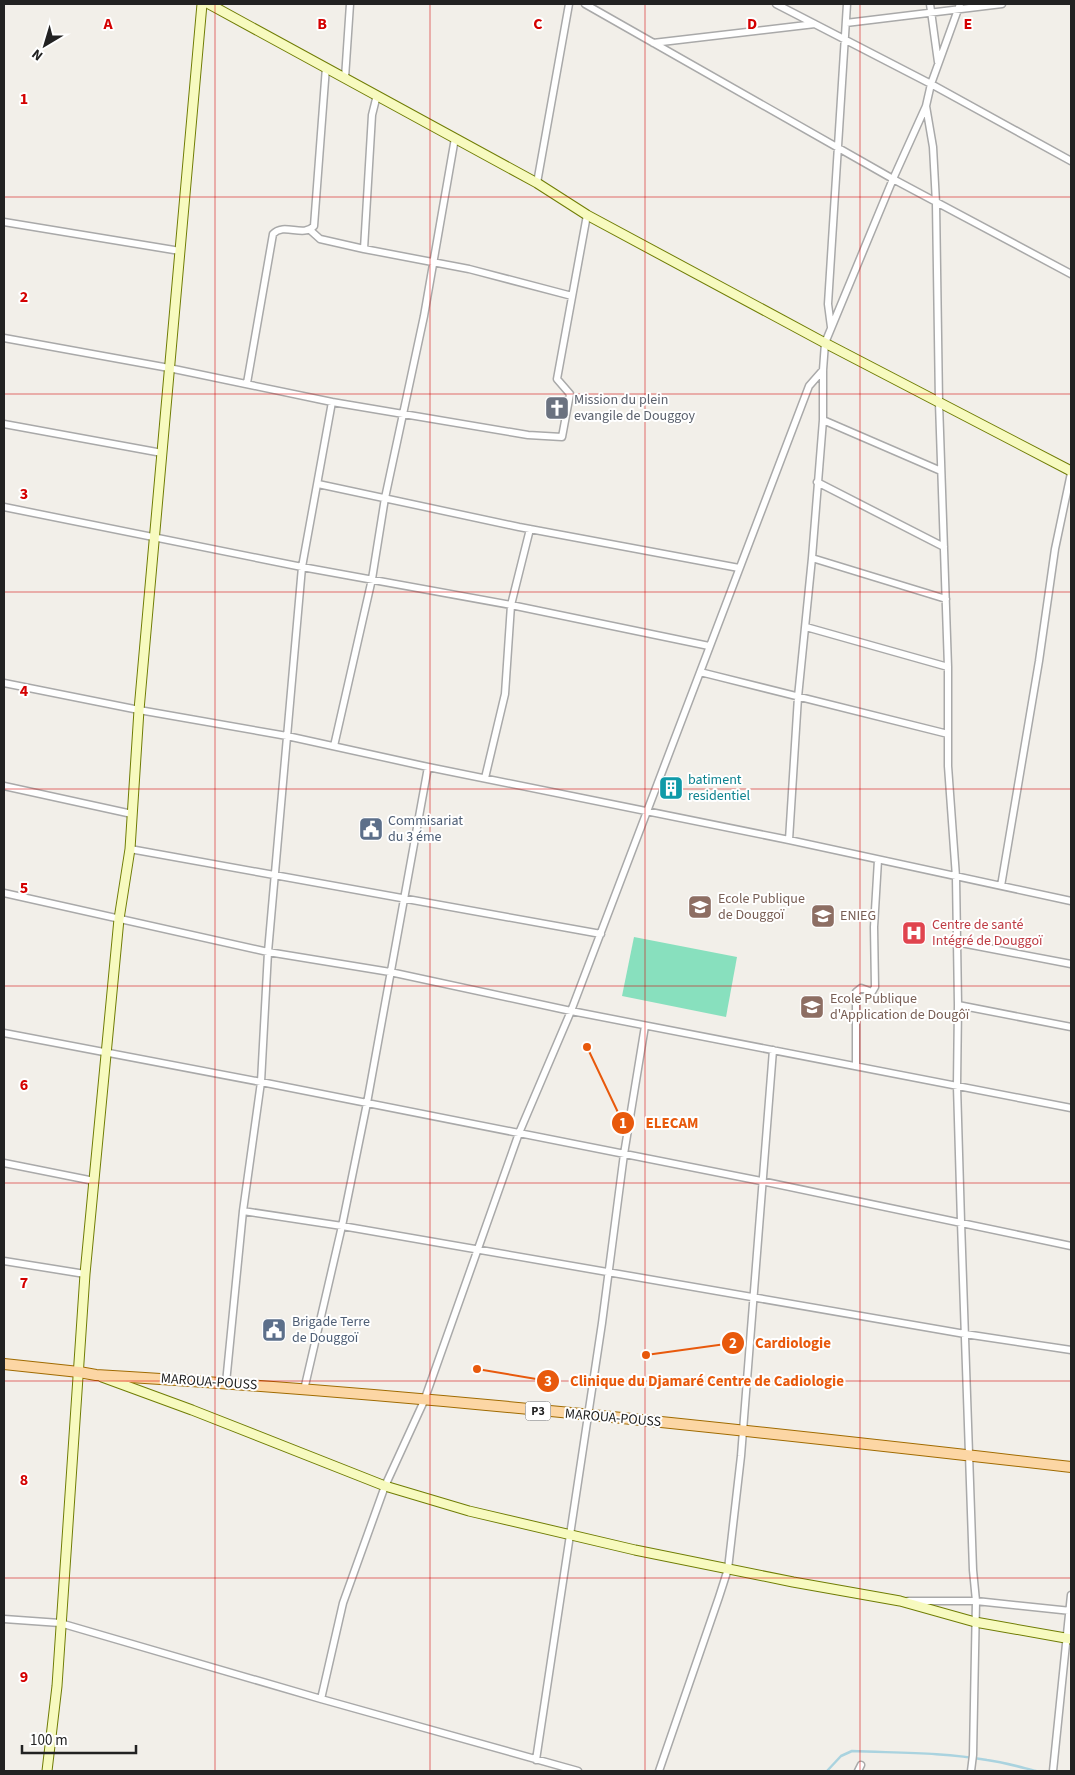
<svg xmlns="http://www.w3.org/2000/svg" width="1075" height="1775" font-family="'Source Sans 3',sans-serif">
	<rect width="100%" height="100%" fill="#f2efe9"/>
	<!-- pitch -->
	<path fill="#88e0be" d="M634 937 737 957 726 1017 622 996Z"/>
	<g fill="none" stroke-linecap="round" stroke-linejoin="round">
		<!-- stream -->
		<path stroke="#aad3df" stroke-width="2.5" d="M827 1771 841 1756 852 1751C897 1753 942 1752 987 1760 1003 1762 1020 1767 1036 1771"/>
		<defs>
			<path id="street" d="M585 4 893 179 1071 274
				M776 4 931 84 1071 161
				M930 4 938 62
				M846 23 1002 4
				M653 43 815 24
				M345 78 350 4
				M926 106 933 147 936 203 939 403 948 667V766L956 877 958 1005 957 1086 961 1222 973 1570 976 1601 973 1755 971 1771
				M537 183 569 4
				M4 222 180 251
				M310 230 320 239 364 249 469 269 572 296
				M364 249 372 115 377 95
				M831 327 828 304 847 4
				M4 338 169 368 332 402 302 567 511 605 709 646
				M247 383 273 234C284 222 303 238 314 226L326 67
				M332 402 528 435 562 437 570 394 557 379 587 215
				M823 420 941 471
				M4 424 162 453
				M817 482 944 547
				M318 484 519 527 739 568
				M4 507 302 567 268 952 261 1082 243 1211 226 1383
				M812 558 946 599
				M806 627 948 667
				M700 672 948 734
				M4 683 139 710 287 736 428 767 789 840 1071 901
				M334 746 372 579 385 498 424 316 455 138
				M485 778 505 694 511 605 530 529
				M4 786 132 814
				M789 840 798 697 812 558 823 420V370L825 343 893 179 926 106 931 84 960 4
				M130 849 601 934
				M1001 886 1039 661 1055 549 1071 473
				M4 893 268 952 390 972 571 1011 1071 1108
				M956 942 1071 964
				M958 1005 1071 1027
				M4 1033 261 1082 761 1181 1071 1246
				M856 1066V992L861 988 872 992 875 987 874 927 878 860
				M4 1163 94 1181
				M243 1211 342 1226 965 1334 1071 1350
				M4 1261 85 1274
				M304 1390 342 1226 367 1103 428 767
				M908 1601H976L1071 1611
				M4 1619 60 1623 321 1699
				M536 1760 602 1323 624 1154 645 1026
				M578 1771 321 1699 343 1603 385 1486 424 1401 519 1133 571 1011 809 386 823 370
				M659 1771 719 1597 728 1569 741 1456 773 1050
				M858 1771 861 1765
				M1053 1771 1071 1595"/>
			<path id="secondary" d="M209 4 537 183 587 215 825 343 1071 471
				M102 1377 192 1410 385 1486 469 1511 635 1550 793 1582 900 1601 975 1622 1071 1639
				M47 1771 57 1686 85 1274 119 919 130 849 139 710 202 4"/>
			<path id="primary" d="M4 1364 79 1372 96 1375C422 1394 747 1430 1071 1467"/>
		</defs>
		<!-- street casing -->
		<use href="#street" stroke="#a9a9a9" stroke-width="9"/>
		<!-- secondary casing -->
		<use href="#secondary" stroke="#707d05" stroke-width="11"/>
		<!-- primary casing -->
		<use href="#primary" stroke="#a06b00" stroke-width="12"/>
		<!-- street -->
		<use href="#street" stroke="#fff" stroke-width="6"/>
		<!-- secondary -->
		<use href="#secondary" stroke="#f7fabf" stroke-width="9"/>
		<!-- primary -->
		<use href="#primary" stroke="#fcd6a4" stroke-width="10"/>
	</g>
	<!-- grid -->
	<path fill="none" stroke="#d40000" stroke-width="1" stroke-opacity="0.55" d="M215 4V1771M430 4V1771M645 4V1771M860 4V1771M4 197H1071M4 394H1071M4 592H1071M4 789H1071M4 986H1071M4 1183H1071M4 1381H1071M4 1578H1071"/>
	<!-- icons -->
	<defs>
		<symbol id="church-square" viewBox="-11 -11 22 22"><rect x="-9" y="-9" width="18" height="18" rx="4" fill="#6b7280" stroke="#fff"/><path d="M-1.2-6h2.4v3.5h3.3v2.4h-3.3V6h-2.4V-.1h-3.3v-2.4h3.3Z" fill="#fff"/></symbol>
		<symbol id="building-square" viewBox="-11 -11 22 22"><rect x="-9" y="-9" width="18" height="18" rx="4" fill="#0f9aa8" stroke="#fff"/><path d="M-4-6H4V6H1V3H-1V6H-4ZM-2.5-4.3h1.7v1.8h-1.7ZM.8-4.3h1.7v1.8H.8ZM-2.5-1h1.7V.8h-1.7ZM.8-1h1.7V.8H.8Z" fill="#fff"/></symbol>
		<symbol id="civic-square" viewBox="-11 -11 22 22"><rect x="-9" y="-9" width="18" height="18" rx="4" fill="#5c6f8a" stroke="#fff"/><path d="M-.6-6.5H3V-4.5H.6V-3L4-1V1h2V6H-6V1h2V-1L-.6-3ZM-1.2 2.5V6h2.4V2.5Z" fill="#fff"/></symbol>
		<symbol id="school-square" viewBox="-11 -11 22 22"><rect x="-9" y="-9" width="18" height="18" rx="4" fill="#8d6e63" stroke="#fff"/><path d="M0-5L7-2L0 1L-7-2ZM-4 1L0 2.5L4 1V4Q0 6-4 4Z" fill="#fff"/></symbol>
		<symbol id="hospital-square" viewBox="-11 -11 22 22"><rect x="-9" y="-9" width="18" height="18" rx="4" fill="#e0444e" stroke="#fff"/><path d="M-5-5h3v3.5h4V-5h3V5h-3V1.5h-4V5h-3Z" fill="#fff"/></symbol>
	</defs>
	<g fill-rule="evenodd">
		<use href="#church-square" x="543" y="394" width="28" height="28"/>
		<use href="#building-square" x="657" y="774" width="28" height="28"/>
		<use href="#civic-square" x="357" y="815" width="28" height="28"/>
		<use href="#school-square" x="686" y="893" width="28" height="28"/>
		<use href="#school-square" x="809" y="902" width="28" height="28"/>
		<use href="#hospital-square" x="900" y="919" width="28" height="28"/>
		<use href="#school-square" x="798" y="993" width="28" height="28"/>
		<use href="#civic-square" x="260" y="1316" width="28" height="28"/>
	</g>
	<g text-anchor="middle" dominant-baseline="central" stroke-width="4" stroke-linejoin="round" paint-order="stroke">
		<!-- shield labels -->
		<rect fill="#fff" stroke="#646464" stroke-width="1" x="525.5" y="1401.5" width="25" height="19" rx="4"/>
		<g font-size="12" font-weight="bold" fill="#222">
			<text x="538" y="1411">P3</text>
		</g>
		<!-- worship labels -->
		<g font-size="14" fill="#5b616d" stroke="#fff" text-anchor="start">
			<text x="574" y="400">Mission du plein<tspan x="574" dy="16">evangile de Douggoy</tspan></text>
		</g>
		<!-- culture labels -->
		<g font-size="14" fill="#0d838f" stroke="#fff" text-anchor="start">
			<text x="688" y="780">batiment<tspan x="688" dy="16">residentiel</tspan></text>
		</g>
		<!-- service labels -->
		<g font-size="14" fill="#4e5e75" stroke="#fff" text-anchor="start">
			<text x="388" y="821">Commisariat<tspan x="388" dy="16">du 3 éme</tspan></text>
			<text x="292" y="1322">Brigade Terre<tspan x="292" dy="16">de Douggoï</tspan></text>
		</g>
		<!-- education labels -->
		<g font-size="14" fill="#785e54" stroke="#fff" text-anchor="start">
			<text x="718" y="899">Ecole Publique<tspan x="718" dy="16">de Douggoï</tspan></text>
			<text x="840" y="916">ENIEG</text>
			<text x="830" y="999">Ecole Publique<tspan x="830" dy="16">d'Application de Dougôï</tspan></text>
		</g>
		<!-- health labels -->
		<g font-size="14" fill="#be3a42" stroke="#fff" text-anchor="start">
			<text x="932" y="925">Centre de santé<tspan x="932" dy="16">Intégré de Douggoï</tspan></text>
		</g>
		<!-- street labels -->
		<g font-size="14" fill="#222" stroke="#fff">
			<text transform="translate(209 1382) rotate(4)">MAROUA-POUSS</text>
			<text transform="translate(613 1418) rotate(5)">MAROUA-POUSS</text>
		</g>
	</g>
	<g font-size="16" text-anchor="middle" font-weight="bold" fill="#d40000" stroke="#fff" stroke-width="4" stroke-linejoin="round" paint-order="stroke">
		<text x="108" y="29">A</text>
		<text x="322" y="29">B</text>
		<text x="538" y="29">C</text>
		<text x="752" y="29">D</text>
		<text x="968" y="29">E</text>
		<text x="24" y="104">1</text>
		<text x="24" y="302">2</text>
		<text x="24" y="499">3</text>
		<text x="24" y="696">4</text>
		<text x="24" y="893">5</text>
		<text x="24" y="1090">6</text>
		<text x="24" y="1288">7</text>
		<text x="24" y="1485">8</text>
		<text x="24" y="1682">9</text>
	</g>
	<!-- callouts -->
	<path fill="none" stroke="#e8590c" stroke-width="2" d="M587 1047L623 1123M646 1355L733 1343M477 1369L548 1381"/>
	<g fill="#e8590c" stroke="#fff" stroke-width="2">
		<circle cx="587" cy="1047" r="5"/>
		<circle cx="646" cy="1355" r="5"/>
		<circle cx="477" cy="1369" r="5"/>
		<circle cx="623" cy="1123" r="12"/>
		<circle cx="733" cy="1343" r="12"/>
		<circle cx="548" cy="1381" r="12"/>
	</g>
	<g font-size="15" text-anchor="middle" font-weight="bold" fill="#fff">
		<text x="623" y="1128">1</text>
		<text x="733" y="1348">2</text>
		<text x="548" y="1386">3</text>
	</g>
	<g font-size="15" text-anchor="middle" font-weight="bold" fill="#e8590c" stroke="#fff" stroke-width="4" stroke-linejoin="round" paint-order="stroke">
		<text x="672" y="1128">ELECAM</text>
		<text x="793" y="1348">Cardiologie</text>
		<text x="707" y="1386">Clinique du Djamaré Centre de Cadiologie</text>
	</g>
	<!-- border -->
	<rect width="1075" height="1775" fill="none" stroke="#222222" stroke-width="10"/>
	<!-- north arrow -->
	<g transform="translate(45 45) rotate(218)" stroke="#ffffff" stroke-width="4" paint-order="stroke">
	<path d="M0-4L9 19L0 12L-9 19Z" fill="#222222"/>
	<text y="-8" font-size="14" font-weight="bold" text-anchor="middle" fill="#222222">N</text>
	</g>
	<!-- scale -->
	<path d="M22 1745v8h114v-8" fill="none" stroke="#222222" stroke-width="2.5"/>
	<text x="30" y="1745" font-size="15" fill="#222222" stroke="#ffffff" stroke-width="4" paint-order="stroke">100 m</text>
</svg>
